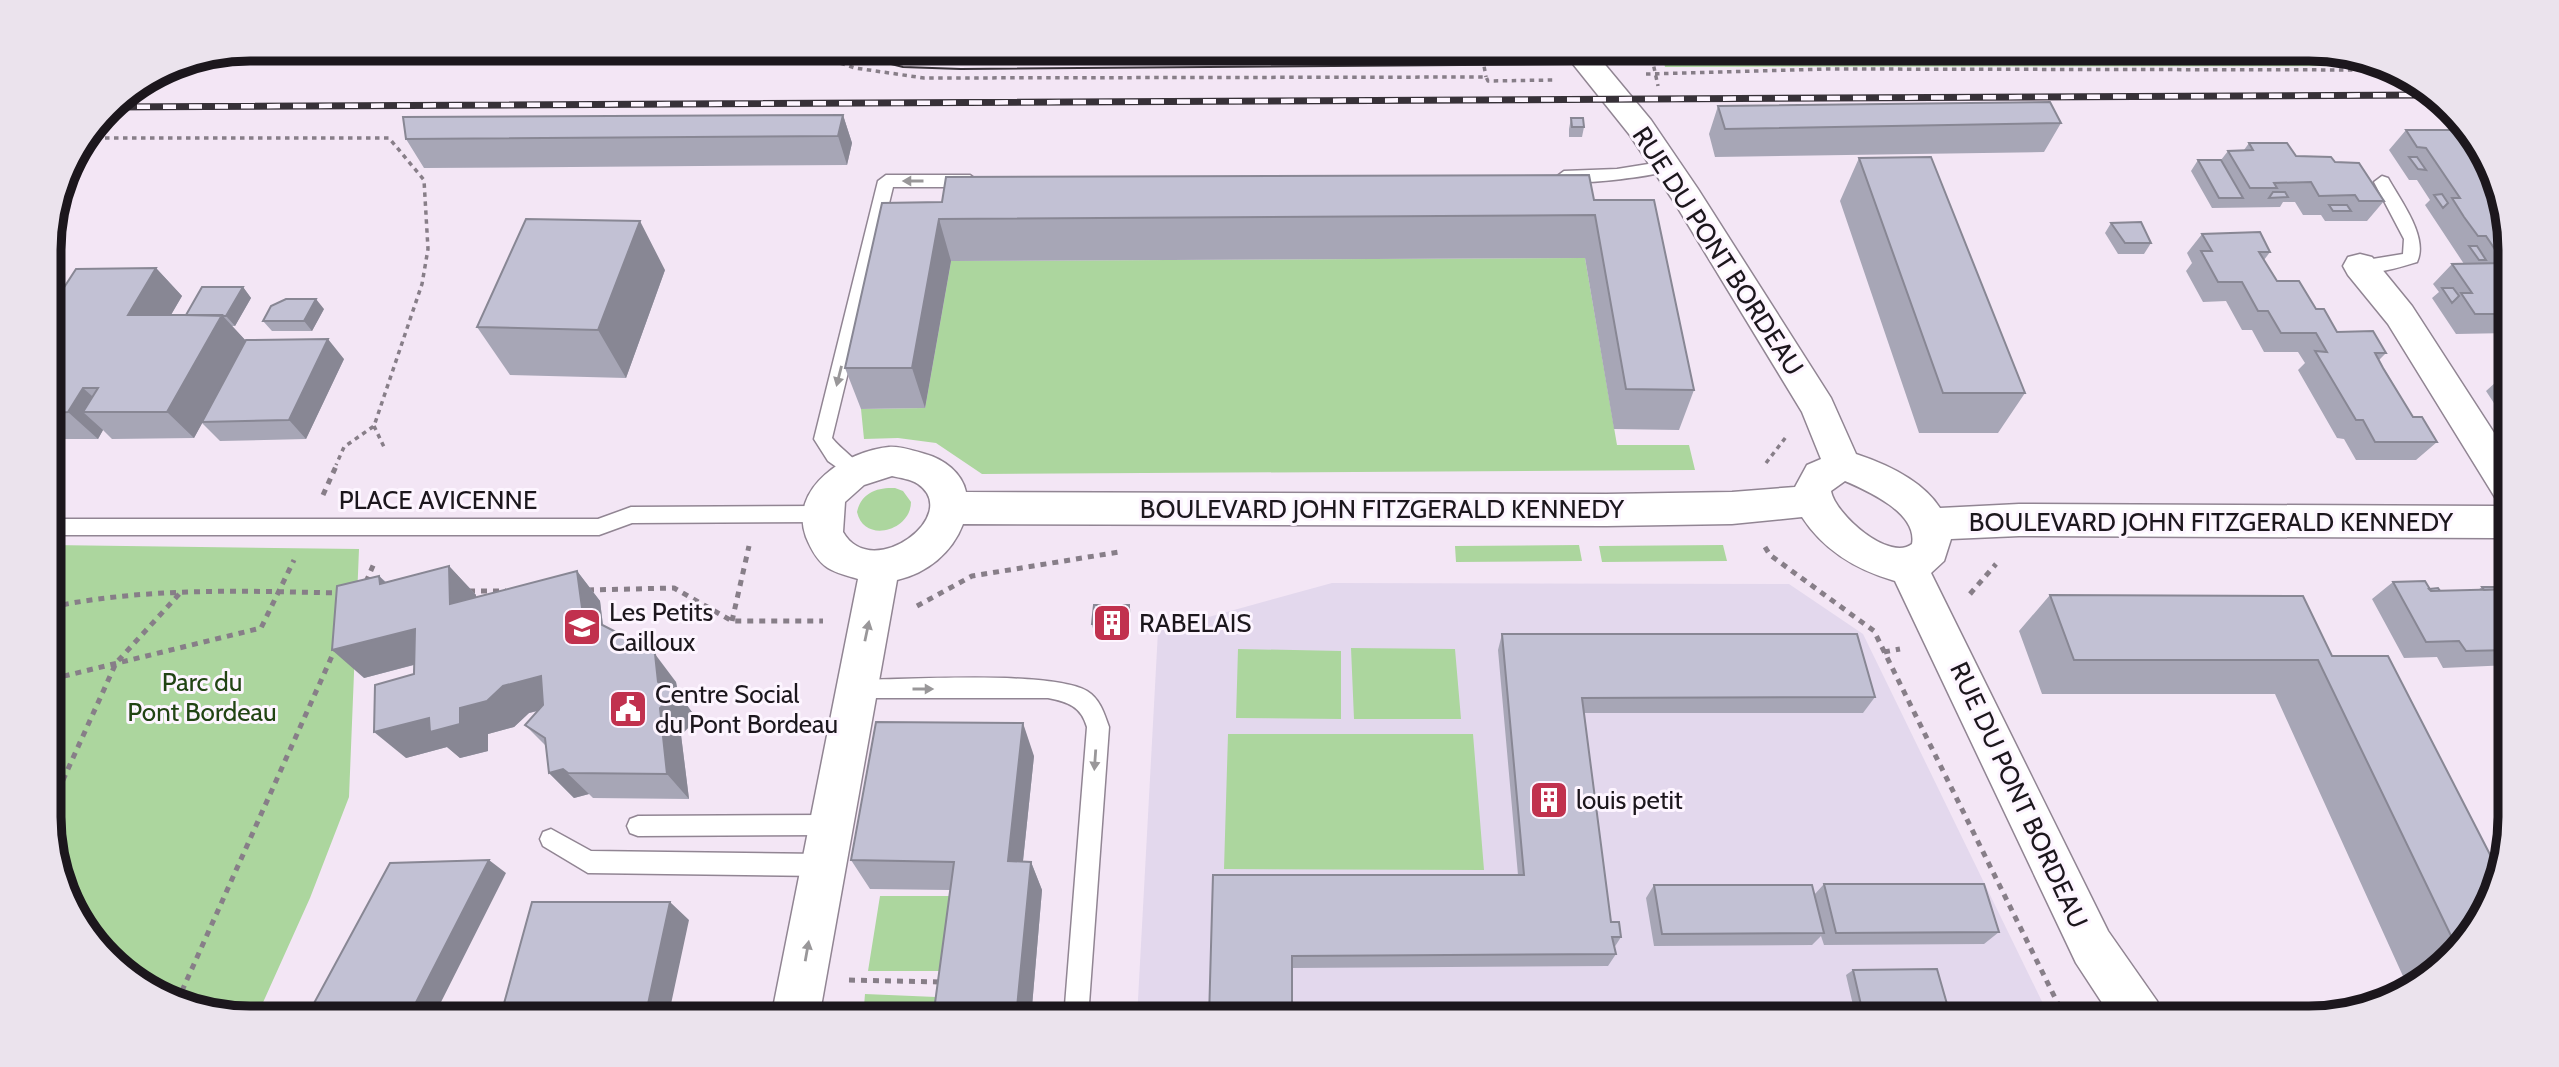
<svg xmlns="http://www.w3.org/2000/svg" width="2559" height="1067" font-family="Cabin,sans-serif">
	<rect width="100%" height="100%" fill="#f3e6f5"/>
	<!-- education -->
	<path fill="#e3d8ed" d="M1332 583 1789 584 1863 634 2050 1018H1137L1158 631Z"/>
	<!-- green -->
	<path fill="#acd69e" d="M1661 49H2309L2374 60 2382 66 1665 67Z
		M1585 258 1617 445H1689L1695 470 982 474 936 443 898 438 864 439 861 409 925 408 951 261Z
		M895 488 903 491 911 502C911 531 864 544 857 512 861 493 877 487 895 488Z
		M51 545 359 549 349 797 310 898 256 1018 185 1007 99 949 53 856Z
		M1579 545 1582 561 1456 562 1455 546Z
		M1723 545 1727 561 1602 562 1599 546Z
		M1351 648 1455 649 1461 719H1354Z
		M1238 649 1341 651V719L1236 718Z
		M1228 734H1473L1484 870 1224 869Z
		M880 896H951L941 971H868Z
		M865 994 936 997 933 1018H863Z"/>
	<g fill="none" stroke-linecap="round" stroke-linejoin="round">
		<defs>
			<path id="service" d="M1667 161 1675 166 1673 170C1654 175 1567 190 1556 177L1564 171 1617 169Z
				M886 175H970L978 181 970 187H893L832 438C841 450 858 459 864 472L862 477 855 480 828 461 814 439 878 181Z
				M2382 176 2388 178C2400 200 2429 237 2417 262 2397 268 2374 276 2354 270L2352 266 2354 262 2403 254 2404 239 2374 182Z
				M822 506 829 508 832 514 829 520 822 522 632 523 599 535H51V519H598L631 507Z
				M855 680C904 680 1050 670 1087 691 1100 699 1104 713 1109 727L1088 1018H1064L1087 727C1081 706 1068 702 1048 698H855L848 696 845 689 848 682Z
				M830 815 838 818 841 825 838 832 830 835 638 836 630 833 627 826 630 819 638 816Z
				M551 829 591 851 822 854 830 857 833 865 830 873 822 876 588 873 543 846 540 839 543 832Z"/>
			<path id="minor" d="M1561 49H1592L1651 120 1698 189 1831 398 1856 454C1886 464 1922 480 1940 508L2019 504 2494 506 2508 511 2509 530 2494 538 2019 536 1951 539 1944 561 1931 573 2108 931 2157 1001 2164 1018H2112L2076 963 1895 581C1857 570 1824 551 1802 517L1732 524 1606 526 963 524C952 553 927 573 897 580L819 1018H771L858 579C848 576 836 573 828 568 817 561 811 549 806 537 788 487 847 451 889 447 900 446 914 451 925 454 944 459 962 473 966 492L1606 494 1732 492 1795 487 1807 465 1821 459 1802 412 1676 205 1629 134ZM892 476C900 478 911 479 918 484 963 515 872 583 843 532L845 502 864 485ZM1845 481C1868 491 1918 513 1912 544 1889 562 1835 514 1831 491Z
				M2360 254 2372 257 2412 306 2509 456V503L2496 499 2388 324 2348 275 2343 266 2348 257Z"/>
		</defs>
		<!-- service casing -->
		<use href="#service" stroke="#918593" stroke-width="3"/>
		<!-- minor casing -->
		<use href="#minor" stroke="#918593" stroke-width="3"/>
		<!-- path-far1 -->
		<path stroke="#877e88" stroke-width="3.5" stroke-dasharray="4.5 4.5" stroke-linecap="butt" d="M798 49 855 68 924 78 1486 77 1488 81 1553 80
			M1481 49 1486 77
			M1650 49 1658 86
			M1646 74 1830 69 2387 70
			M87 138H389L424 180 428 249 422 284 374 426 344 447 336 465
			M374 426 384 447
			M1766 463 1786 437"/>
		<!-- path -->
		<path stroke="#877e88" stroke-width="5" stroke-dasharray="6 6" stroke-linecap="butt" d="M323 495 337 464
			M1765 547 1770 555 1874 631 2065 1018
			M366 582 375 561
			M588 590 674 588 732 621H823
			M469 591H506
			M1970 594 1996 564
			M917 606 972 576 1119 552
			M51 607C148 587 244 591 342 593
			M732 621 749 546
			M1884 652 1900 649
			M52 679 261 628 294 560
			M53 802 116 663 182 591
			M849 980 942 982
			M177 1002 336 647"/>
		<!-- service -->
		<use href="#service" fill="#fff" fill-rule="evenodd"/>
		<!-- minor -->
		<use href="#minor" fill="#fff" fill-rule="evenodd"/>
		<!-- tram -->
		<path stroke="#373138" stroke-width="2" d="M832 49 903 67 961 69C1429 67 1898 59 2366 59
			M871 49C940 65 1008 55 1078 49
			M1686 49H1790"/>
		<defs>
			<path id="rail" d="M111 107 2423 95"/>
		</defs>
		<!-- rail casing -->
		<use href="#rail" stroke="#373138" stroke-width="7"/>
		<!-- rail -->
		<use href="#rail" stroke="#fdf5ff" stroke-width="4.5" stroke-dasharray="13" stroke-linecap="butt"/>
	</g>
	<!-- wall -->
	<path fill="#a7a6b6" d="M1301 49H1345L1344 60H1301Z
		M1350 49H1373L1372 59 1351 60Z
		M1718 106 2061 123 2044 152 1715 157 1709 134Z
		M843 115 852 143 847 165 424 168 406 139 500 117Z
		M1571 118 1584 127 1582 137H1569V129Z
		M2406 130H2460L2508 223 2509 333 2456 334 2432 298 2439 292 2433 284 2452 264H2464L2425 205 2430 200 2417 180H2409L2389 150Z
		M2249 143 2296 156 2335 162 2384 201 2367 221H2325L2321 215H2303L2295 202H2283L2280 207 2212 208 2191 171 2198 160H2221L2228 151 2244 150Z
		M1859 158 2025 393 1998 433H1919L1840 201Z
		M1594 200 1694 390 1679 430 1614 429 1585 258 951 261 925 408 861 409 845 368 882 203Z
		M2111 223 2151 243 2144 254H2118L2105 233Z
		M2202 234 2270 252 2264 260 2277 281 2316 309 2337 332 2386 353 2379 360 2413 417 2437 442 2416 460H2356L2344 439 2337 438 2298 370 2305 363 2298 352H2264L2252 330H2242L2226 301 2203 302 2186 271 2192 263 2187 253Z
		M156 268 182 296 171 315H186L243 287 251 298 235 326H232L246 341 344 359 306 439 220 441 202 423 194 438 112 439 103 430 98 439H51L50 309Z
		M665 270 626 378 510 375 477 327Z
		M324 309 312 331H272L263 321Z
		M2507 372H2509V426L2486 391Z
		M449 566 476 595V598L577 571 600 601 603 625 676 682 678 693 697 719 681 735 689 799 593 798 589 794 574 798 549 773 546 746 525 725 538 711 529 713 514 727 488 734V751L460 758 447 747 406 758 414 665 364 678 379 576 386 582Z
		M2393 582 2440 591 2478 590 2482 587H2505L2509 583 2510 665 2443 668 2437 657 2404 658 2372 599Z
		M2050 595 2332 656 2499 882 2431 977 2407 985 2275 694H2042L2019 631Z
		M1129 605 1131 613 1129 633H1094L1092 624Z
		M1502 634 1875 697 1863 713H1584L1611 922 1621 937 1614 948 1616 954 1608 966 1292 968 1213 875H1518L1498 650Z
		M1034 756 1023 861 1031 862 1042 890 1031 1018H933L950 890 870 889 851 860Z
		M1824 884 1999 932 1984 944 1824 945 1821 936 1812 945 1654 946 1646 898 1654 885 1814 895Z
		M1853 970 1951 1018H1856L1846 975Z"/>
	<!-- shaded-wall -->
	<path fill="#888794" d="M843 115 852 143 847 165 838 136Z
		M55 216 64 226 50 248 49 237Z
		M939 219 951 261 925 408 912 368Z
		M640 221 665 270 626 378 598 330Z
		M156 268 182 296 155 342 128 315Z
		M243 287 251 298 235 326 226 316Z
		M316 299 324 309 312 331 304 321Z
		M222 315 247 342 194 438 167 412Z
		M328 339 344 359 306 439 289 420Z
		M83 388 110 412H83L103 430 98 439 68 412Z
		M449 566 476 595 477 633 450 604Z
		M577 571 600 601 605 643 583 615Z
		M379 576 408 605 380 584Z
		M1129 605 1131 613 1129 633 1128 624Z
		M415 629 443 657 364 678 332 650Z
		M655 654 676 682 678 693 697 719 681 735 689 799 667 774Z
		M541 676 566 703 529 713 514 727 488 734V751L460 758 447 747 406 758 374 732 460 708 503 686Z
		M1023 723 1034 756 1020 889 1008 861Z
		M563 769 589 794 574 798 549 773Z
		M489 860 506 873 433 1018H408Z
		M1031 862 1042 890 1031 1018H1016Z
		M670 902 689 920 668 1018H645Z"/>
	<!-- building -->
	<path fill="#c2c1d4" stroke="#888794" stroke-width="2" d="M2050 102 2061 123 1725 129 1718 106Z
		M843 115 838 136 406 139 403 117Z
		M1571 118H1583L1584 127H1572Z
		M2406 130H2460L2472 147H2476L2508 223V314H2475L2461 293H2472L2452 264 2504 263 2486 236H2478L2464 217 2452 198H2460L2426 148 2417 147Z
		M2249 143H2287L2296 156 2331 157 2335 162 2359 163 2384 201H2359L2355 195 2319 196 2311 182 2274 183 2277 188H2250L2228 151 2253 150Z
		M1931 157 2025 393H1943L1859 158Z
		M2409 157H2417L2426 170 2418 169Z
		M2198 160H2221L2243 198H2219Z
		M1589 175 1594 200H1654L1694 390 1626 389 1595 215 939 219 912 368H845L882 203 942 202 946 177Z
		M2273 192H2285L2288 197 2269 198Z
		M2442 194 2448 203 2443 208 2434 195Z
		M2329 205H2347L2351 211H2333Z
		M526 219 640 221 598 330 477 327Z
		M2141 222 2151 243H2125L2111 223Z
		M2260 232 2270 252H2259L2277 281H2299L2316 309H2324L2337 332 2373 331 2386 353H2375L2383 368 2413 417H2422L2437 442H2375L2363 420H2356L2315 351 2327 352 2316 333H2281L2268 311H2258L2242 282H2218L2201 251H2212L2202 234Z
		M2469 246H2477L2486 260H2479Z
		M156 268 128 315H222L167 412H83L98 388H83L68 412 50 413V309L76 269Z
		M202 287H243L226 316 186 315Z
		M2442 288H2453L2459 296 2452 303Z
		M286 299H316L304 321H263L271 306Z
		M328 339 289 420 202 422 246 340Z
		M449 566 450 604 577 571 583 615 651 650 655 654 658 682 676 692 660 708 667 774 568 773 563 769 549 773 545 738 525 725 543 705 541 676 503 686 487 701 460 708V724L430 732 429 718 374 732 375 685 414 674 415 629 332 650 337 586 379 576 380 584Z
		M2425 581 2431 591 2509 589 2510 650 2466 651 2459 641 2426 642 2393 582Z
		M2482 587H2505L2506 589 2484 590Z
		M2438 588 2440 591H2431L2429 589Z
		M2050 595 2303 596 2332 656H2388L2500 874 2499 882 2455 944 2318 660H2074Z
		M1094 605H1129L1128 624H1092Z
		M1502 634H1857L1875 697 1582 698 1611 922H1619L1621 937H1612L1616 954 1292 956V1018H1209L1213 875H1524Z
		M876 722 1023 723 1008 861 1031 862 1016 1018H933L954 862 851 860Z
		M489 860 408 1018H306L390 863Z
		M1824 884H1984L1999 932 1836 933Z
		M1654 885H1812L1824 933 1662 934Z
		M532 902H670L645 1018H500Z
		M1937 969 1951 1018H1864L1853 970Z"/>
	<!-- one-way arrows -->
	<defs><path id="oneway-solid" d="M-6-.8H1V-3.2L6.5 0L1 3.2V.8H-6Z" transform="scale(1.75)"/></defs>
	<g fill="#999799">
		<use href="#oneway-solid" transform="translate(913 181) rotate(180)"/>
		<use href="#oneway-solid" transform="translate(839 376) rotate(104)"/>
		<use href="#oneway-solid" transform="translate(867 631) rotate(-78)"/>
		<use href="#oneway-solid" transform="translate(923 689)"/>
		<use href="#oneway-solid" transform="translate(1095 760) rotate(94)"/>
		<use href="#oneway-solid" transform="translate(807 951) rotate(-80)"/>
	</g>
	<!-- icons -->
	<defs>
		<symbol id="building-square" viewBox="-11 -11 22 22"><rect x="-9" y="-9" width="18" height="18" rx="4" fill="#c1314e" stroke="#fdf5ff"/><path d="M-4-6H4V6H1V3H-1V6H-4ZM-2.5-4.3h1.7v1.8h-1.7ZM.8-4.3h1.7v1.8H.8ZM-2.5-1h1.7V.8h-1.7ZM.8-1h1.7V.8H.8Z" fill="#fff"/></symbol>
		<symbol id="school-square" viewBox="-11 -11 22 22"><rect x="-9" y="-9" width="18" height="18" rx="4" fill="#c1314e" stroke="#fdf5ff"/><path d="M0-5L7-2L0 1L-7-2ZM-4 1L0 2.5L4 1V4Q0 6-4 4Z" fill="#fff"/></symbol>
		<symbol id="civic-square" viewBox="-11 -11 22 22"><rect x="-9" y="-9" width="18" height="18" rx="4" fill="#c1314e" stroke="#fdf5ff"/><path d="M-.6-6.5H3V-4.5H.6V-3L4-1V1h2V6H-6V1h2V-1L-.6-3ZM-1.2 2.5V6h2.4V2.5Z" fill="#fff"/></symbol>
	</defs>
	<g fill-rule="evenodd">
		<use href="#building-square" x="1090" y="601" width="44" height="44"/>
		<use href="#school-square" x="560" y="605" width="44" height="44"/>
		<use href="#civic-square" x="606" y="687" width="44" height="44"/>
		<use href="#building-square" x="1527" y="778" width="44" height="44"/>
	</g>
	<g text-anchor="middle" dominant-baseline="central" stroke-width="6" stroke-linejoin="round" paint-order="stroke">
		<!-- street labels -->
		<g font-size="26" fill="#1c171d" stroke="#fdf5ff">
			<text transform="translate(1718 251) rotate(57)">RUE DU PONT BORDEAU</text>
			<text x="438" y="500">PLACE AVICENNE</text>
			<text x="1382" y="509">BOULEVARD JOHN FITZGERALD KENNEDY</text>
			<text x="2211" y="522">BOULEVARD JOHN FITZGERALD KENNEDY</text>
			<text transform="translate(2019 795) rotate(65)">RUE DU PONT BORDEAU</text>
		</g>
		<!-- poi labels -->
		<g font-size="26" fill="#1c171d" stroke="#fdf5ff" text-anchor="start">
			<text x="609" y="612">Les Petits<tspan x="609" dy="30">Cailloux</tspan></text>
			<text x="1139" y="623">RABELAIS</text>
			<text x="655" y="694">Centre Social<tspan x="655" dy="30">du Pont Bordeau</tspan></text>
			<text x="1576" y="800">louis petit</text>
		</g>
		<!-- park labels -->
		<g font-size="26" fill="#214413" stroke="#fdf5ff">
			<text x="202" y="682">Parc du<tspan x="202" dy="30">Pont Bordeau</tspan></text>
		</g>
	</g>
	<!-- crop -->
	<path d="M0 0H2559V1067H0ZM250 61H2309A189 189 0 0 1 2498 250V817A189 189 0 0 1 2309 1006H250A189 189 0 0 1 61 817V250A189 189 0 0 1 250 61Z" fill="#ebe3ed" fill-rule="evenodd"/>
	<path fill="none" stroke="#1c171d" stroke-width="9" d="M250 61H2309A189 189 0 0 1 2498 250V817A189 189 0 0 1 2309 1006H250A189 189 0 0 1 61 817V250A189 189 0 0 1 250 61Z"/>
</svg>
